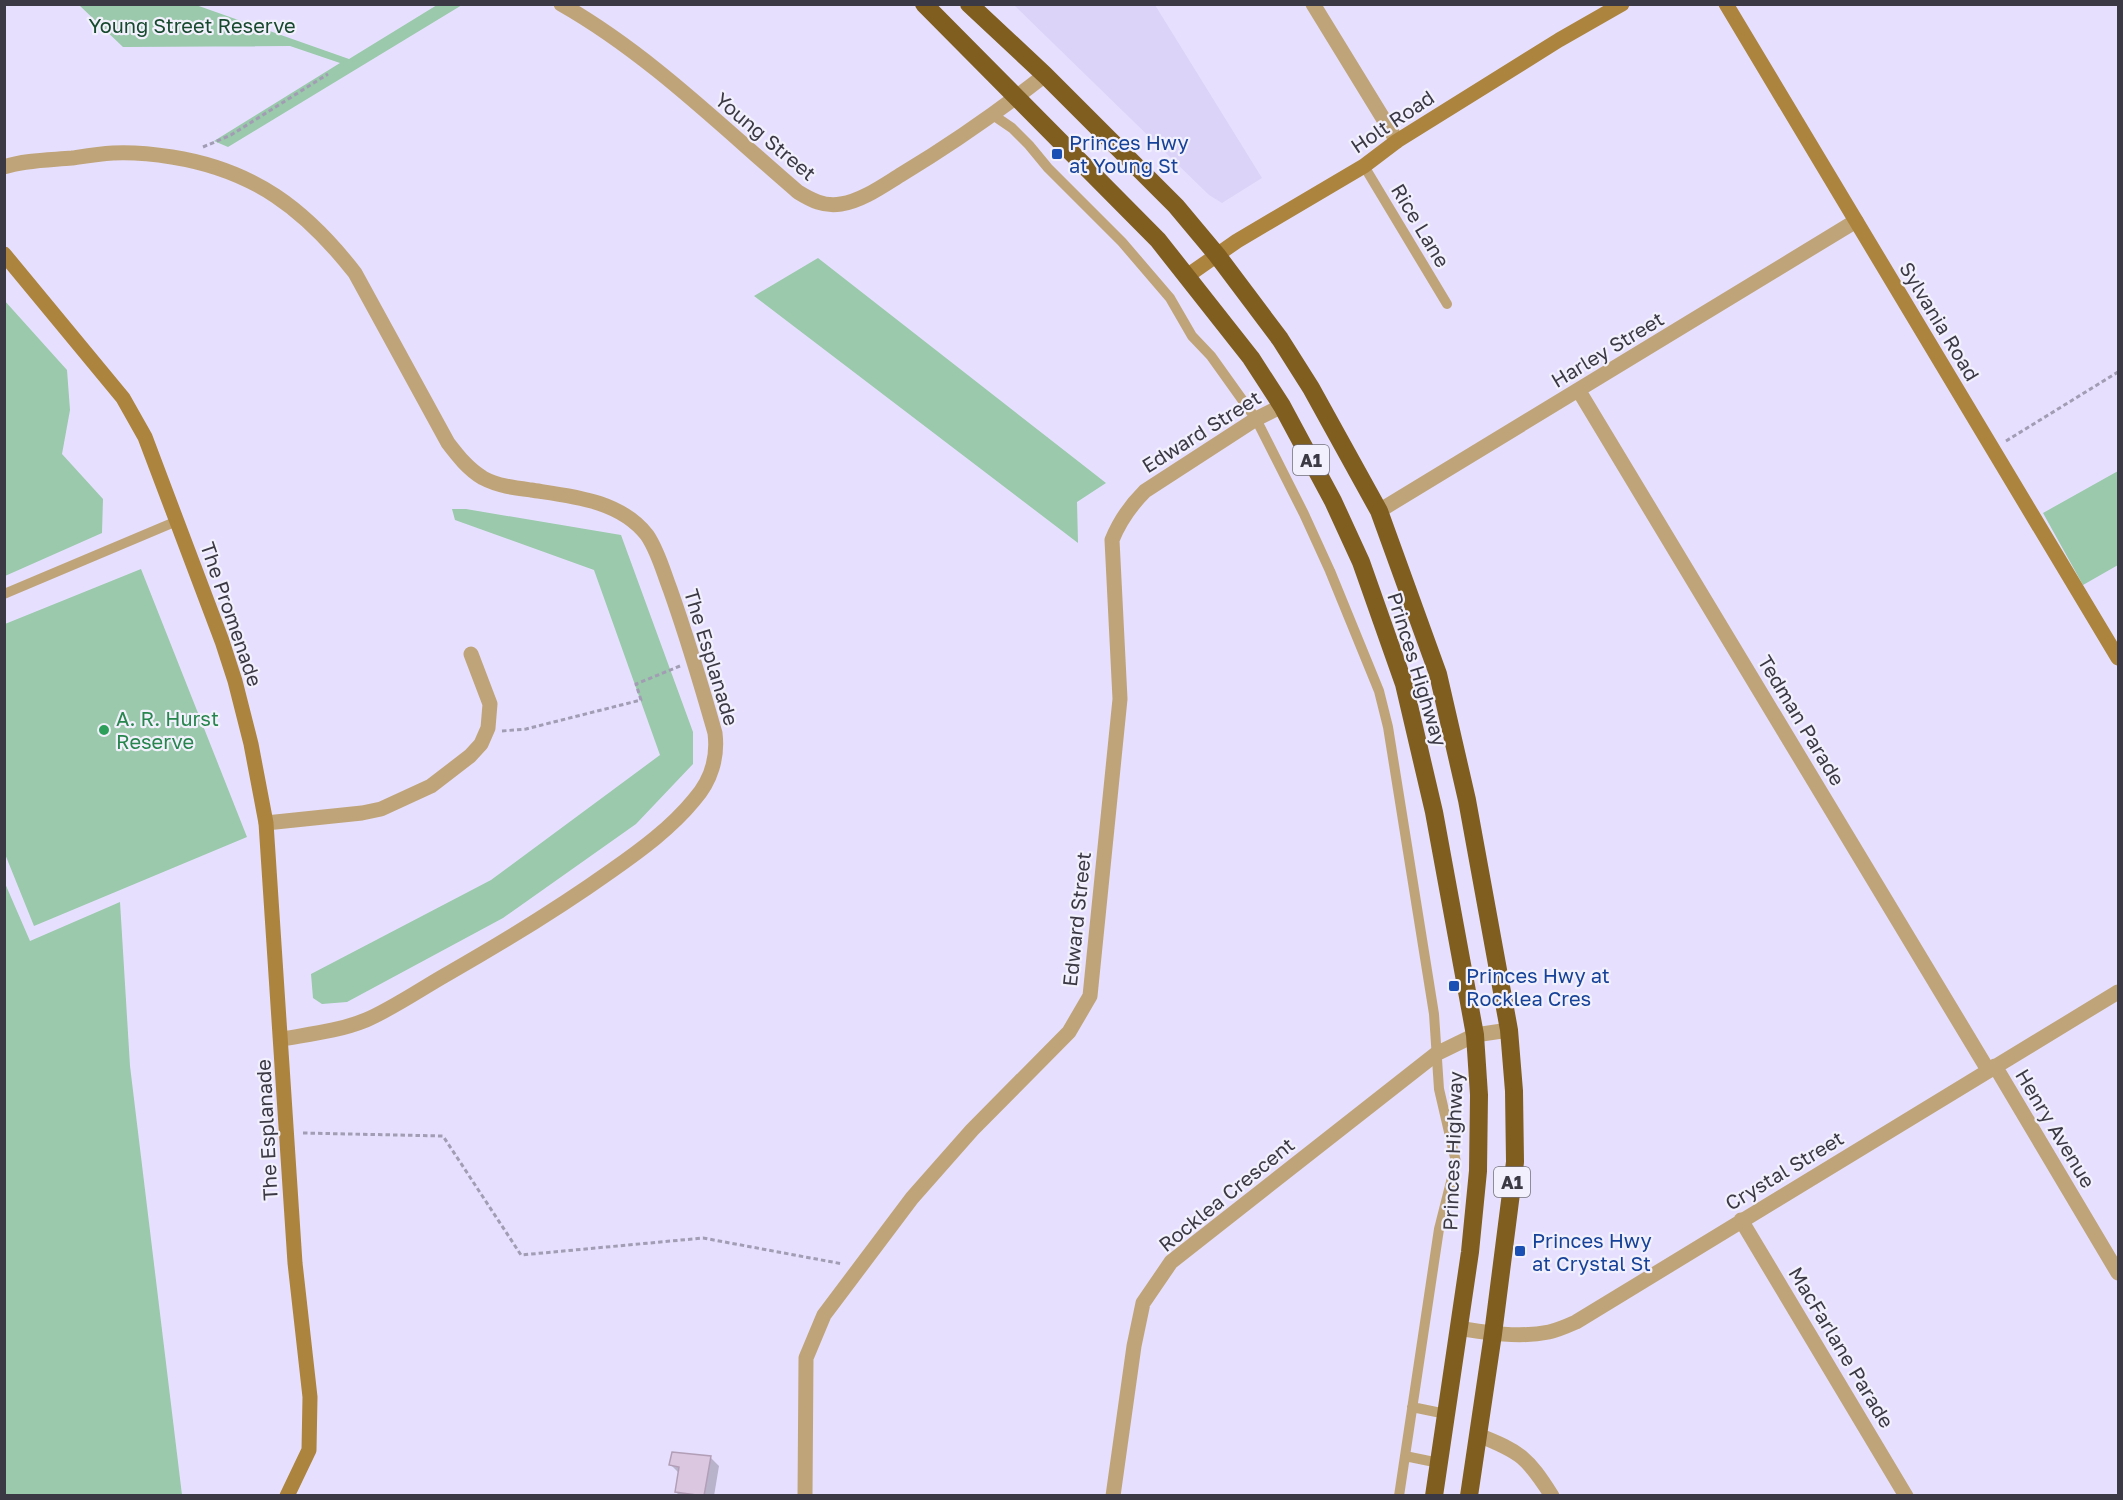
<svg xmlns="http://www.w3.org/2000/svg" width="2123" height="1500" font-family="'Golos Text',sans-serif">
	<rect width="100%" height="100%" fill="#e6e0fe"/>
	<!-- built -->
	<path fill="#dbd3f8" d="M1014 5H1155L1262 178 1222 203 1209 195Z"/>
	<!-- green -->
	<path fill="#9ac9ab" d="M79 5H196L349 59 437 5H462L228 147 214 141 340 63 290 46 123 47Z
		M818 258 1106 483 1077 502 1078 543 754 296Z
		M4 300 67 370 70 410 62 454 103 499 102 533 5 576Z
		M2118 471V565L2083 585 2043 513Z
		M452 509H466L621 535 693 732V764L636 824 503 918 347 1002 322 1004 313 998 311 974 491 880 660 755 594 570 455 520Z
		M141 569 247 837 34 926 5 854V624Z
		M4 881 30 941 120 902 130 1066 182 1495H5Z"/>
	<!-- shadow -->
	<path fill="#0003" d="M710 1457 719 1466 714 1496H680L676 1492 680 1474 670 1464Z"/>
	<!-- building -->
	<path fill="#dcc7e1" stroke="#b29fb7" stroke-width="1.5" d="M672 1452 711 1456 704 1496 675 1492 679 1467 669 1465Z"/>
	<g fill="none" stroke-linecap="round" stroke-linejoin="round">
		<!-- path -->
		<path stroke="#a29db4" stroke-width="3" stroke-dasharray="4.5 3" stroke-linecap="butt" d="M203 147 231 135 328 74
			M2006 441 2118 372
			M502 731 526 729 641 700 636 684 680 666
			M303 1133 443 1136 521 1255 703 1238 843 1264"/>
		<!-- lane -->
		<path stroke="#c0a479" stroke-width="10" d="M993 115 1012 128 1029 145 1048 168 1122 242 1170 298 1192 336 1211 356 1256 419 1304 514 1330 571 1379 691 1388 727 1434 1014 1439 1089 1456 1162 1439 1229 1399 1496
			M1364 166 1447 304
			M4 594 177 521
			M1412 1407 1446 1414
			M1405 1456 1439 1463"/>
		<!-- street -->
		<path stroke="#c0a479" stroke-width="15" d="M561 4C649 54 722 127 798 192 811 200 824 207 841 204 862 201 884 185 902 174 952 144 999 111 1045 75
			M1313 4 1397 141
			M4 167C25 160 50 160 72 158 86 156 99 154 113 153 132 152 153 154 172 157 254 170 305 209 355 273L448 443C458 456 468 469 483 478 498 486 515 488 531 490 571 496 620 500 647 535 658 551 663 571 670 589 687 637 701 684 715 733 718 757 711 781 694 800 671 828 641 850 611 871 559 908 505 941 449 973 424 987 392 1009 366 1020 339 1031 310 1034 282 1039
			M1579 391 1988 1070
			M1379 511 1856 221
			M266 823 362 813 381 809 431 786 470 756 481 744 488 728 490 704 471 654
			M1995 1066 2118 1273
			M1741 1220 1906 1496
			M1458 1328C1488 1333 1519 1338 1549 1332 1558 1330 1567 1326 1576 1322L2118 992
			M1478 1435C1521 1452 1527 1457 1552 1496
			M805 1496 806 1358 824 1315 912 1198 972 1130 1069 1032 1090 996 1120 699 1112 540C1120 520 1130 506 1145 491L1256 419 1282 406
			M1113 1496 1134 1346 1143 1303 1171 1262 1436 1054 1475 1035 1509 1030"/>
		<!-- secondary -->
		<path stroke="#ad843d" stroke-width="15" d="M1726 4 2118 658
			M4 254 123 398 145 437 222 641 235 681 251 744 266 823 295 1263 310 1397 309 1450 287 1496
			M1187 276 1237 241 1364 166 1397 141 1559 40 1622 4"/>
		<!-- highway -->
		<path stroke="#805e20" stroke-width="18" d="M924 4 1158 240 1251 358 1282 406 1333 501 1361 562 1404 684 1434 812 1475 1035 1479 1095 1478 1171 1470 1252 1434 1496
			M969 4 1045 75 1176 206 1217 255 1280 339 1311 388 1379 511 1438 674 1467 800 1509 1030 1514 1091 1515 1162 1493 1334 1469 1496"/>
	</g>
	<!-- markers -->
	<g fill="#1a4fb4" stroke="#f2f0fc" stroke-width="2">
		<rect x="1051" y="148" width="12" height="12" rx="3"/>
		<rect x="1448" y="980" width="12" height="12" rx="3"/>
		<rect x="1514" y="1245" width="12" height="12" rx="3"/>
	</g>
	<circle fill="#2e9e5b" stroke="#f2f0fc" stroke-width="2" cx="104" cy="730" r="6"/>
	<g text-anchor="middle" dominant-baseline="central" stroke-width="4.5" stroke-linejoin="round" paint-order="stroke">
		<!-- shield labels -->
		<g fill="#f2f0fc" stroke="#72707b" stroke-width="1.5">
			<rect x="1293" y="445" width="36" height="30" rx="4.5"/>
			<rect x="1494" y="1167" width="36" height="30" rx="4.5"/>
		</g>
		<g font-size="18" font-weight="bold" fill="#3b3944">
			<text x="1311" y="460">A1</text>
			<text x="1512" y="1182">A1</text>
		</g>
		<!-- park labels -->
		<g font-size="20" fill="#17492e" stroke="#f2f0fc">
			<text x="192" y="25">Young Street Reserve</text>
		</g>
		<!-- street labels -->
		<g font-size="20" fill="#3b3944" stroke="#f2f0fc">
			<text transform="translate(1392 121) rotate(-34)">Holt Road</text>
			<text transform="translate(766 136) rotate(40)">Young Street</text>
			<text transform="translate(1421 225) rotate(59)">Rice Lane</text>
			<text transform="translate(1940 321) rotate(59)">Sylvania Road</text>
			<text transform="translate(1607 349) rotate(-31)">Harley Street</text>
			<text transform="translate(1201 431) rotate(-32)">Edward Street</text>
			<text transform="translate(232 614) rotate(71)">The Promenade</text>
			<text transform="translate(712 657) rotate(73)">The Esplanade</text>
			<text transform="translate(1418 669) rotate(73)">Princes Highway</text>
			<text transform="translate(1802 720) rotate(59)">Tedman Parade</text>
			<text transform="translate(1076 919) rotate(-84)">Edward Street</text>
			<text transform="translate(2056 1128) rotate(59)">Henry Avenue</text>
			<text transform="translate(266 1130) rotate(-93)">The Esplanade</text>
			<text transform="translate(1452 1151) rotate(-88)">Princes Highway</text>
			<text transform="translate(1784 1170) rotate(-31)">Crystal Street</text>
			<text transform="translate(1226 1194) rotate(-39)">Rocklea Crescent</text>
			<text transform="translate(1842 1347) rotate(59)">MacFarlane Parade</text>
		</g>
		<!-- transit labels -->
		<g font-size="20" fill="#164399" stroke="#f2f0fc" text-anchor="start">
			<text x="1069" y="142">Princes Hwy<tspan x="1069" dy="23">at Young St</tspan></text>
			<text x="1466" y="975">Princes Hwy at<tspan x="1466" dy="23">Rocklea Cres</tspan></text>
			<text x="1532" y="1240">Princes Hwy<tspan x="1532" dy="23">at Crystal St</tspan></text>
		</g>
		<!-- leisure labels -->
		<g font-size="20" fill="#27864d" stroke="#f2f0fc" text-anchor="start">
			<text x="116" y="718">A. R. Hurst<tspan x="116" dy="23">Reserve</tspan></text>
		</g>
	</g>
	<!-- border -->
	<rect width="2123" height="1500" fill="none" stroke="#3b3944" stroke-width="12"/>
</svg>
